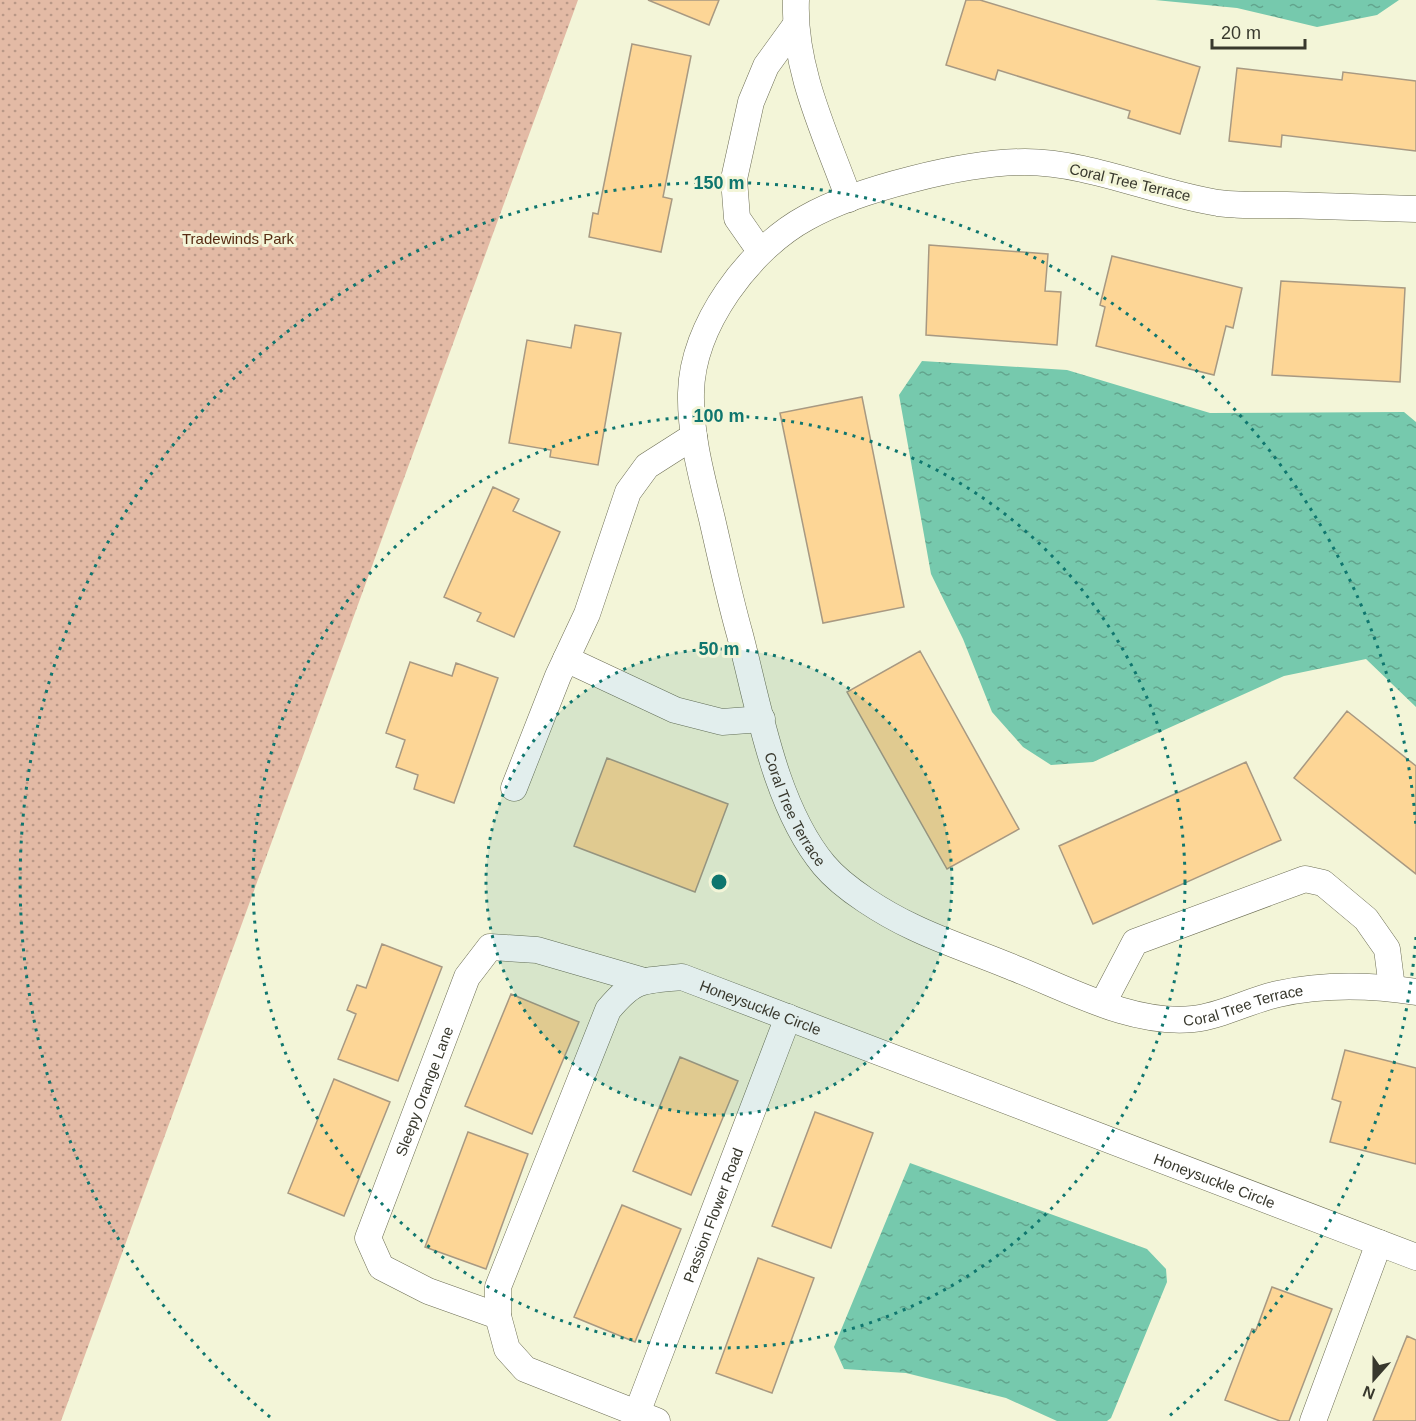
<svg xmlns="http://www.w3.org/2000/svg" width="1416" height="1421" font-family="Helvetica,sans-serif">
	<defs>
		<pattern id="park-dots" width="8" height="8" patternUnits="userSpaceOnUse" patternTransform="scale(1.5)"><rect width="8" height="8" fill="#e3baa5"/><path d="M2 2h.1M6 6h.1" fill="none" stroke="#b99887" stroke-width="1.8" stroke-linecap="round"/></pattern>
		<pattern id="water-ripples" width="26" height="14" patternUnits="userSpaceOnUse" patternTransform="scale(1.5)"><rect width="26" height="14" fill="#76c9ad"/><path d="M2 4q2-2 4 0t4 0M15 11q2-2 4 0t4 0" fill="none" stroke="#62a48d"/></pattern>
	</defs>
	<rect width="100%" height="100%" fill="#f3f5d8"/>
	<!-- park -->
	<path fill="url(#park-dots)" d="M0 0H578L61 1421H0Z"/>
	<!-- water -->
	<path fill="url(#water-ripples)" d="M1155 0H1399L1377 15 1317 27 1237 8Z
		M922 361 1067 370 1210 413 1404 412 1416 422V707L1366 659 1284 676 1093 762 1051 765 1023 747 992 712 963 639 931 574 899 395Z
		M910 1163 1147 1249 1166 1269 1167 1282 1111 1418 1107 1421H1057L1006 1398 906 1373 844 1369 834 1347Z"/>
	<!-- building -->
	<path fill="#fdd696" stroke="#a89982" stroke-width="1.5" d="M648 0H719L709 25Z
		M966 0H980L1200 67 1180 134 1128 118 1130 111 998 70 995 80 946 65Z
		M632 44 691 56 663 197 672 199 661 252 589 237 593 213 598 214Z
		M1237 68 1342 80 1343 72 1416 81V151L1282 135 1281 147 1229 141Z
		M929 245 1048 254 1045 291 1061 292 1057 345 926 335Z
		M1112 256 1242 288 1233 328 1226 326 1214 375 1096 346 1105 307 1100 305Z
		M1281 281 1405 288 1400 382 1272 375Z
		M575 325 621 333 598 465 550 457 551 450 509 443 527 340 571 348Z
		M862 397 904 607 823 623 780 413Z
		M493 487 519 499 513 511 560 532 514 637 477 621 481 613 444 597Z
		M920 651 1019 829 947 869 847 692Z
		M410 662 452 676 456 663 498 678 454 803 414 789 418 775 396 767 405 740 386 733Z
		M1347 711 1416 766V874L1294 778Z
		M607 758 728 804 695 892 574 846Z
		M1246 762 1281 840 1093 924 1059 846Z
		M382 944 442 967 398 1081 338 1059 356 1014 347 1010 357 985 366 988Z
		M511 994 579 1022 532 1134 465 1106Z
		M1345 1050 1416 1068V1164L1330 1142 1341 1102 1332 1099Z
		M680 1057 738 1081 691 1195 633 1171Z
		M334 1079 390 1102 344 1216 288 1193Z
		M815 1112 873 1133 831 1248 772 1226Z
		M468 1132 528 1154 486 1269 425 1247Z
		M622 1205 681 1229 635 1342 574 1317Z
		M758 1258 814 1278 772 1393 716 1373Z
		M1272 1287 1332 1309 1289 1421H1280L1225 1400 1252 1329 1256 1330Z
		M1407 1336 1416 1340V1421H1373Z"/>
	<g fill="none" stroke-linecap="round" stroke-linejoin="round">
		<defs>
			<g id="minor">
				<path d="M796 0C793 69 826 135 849 199"/>
				<path id="s1" d="M1416 209C1373 208 1330 206 1287 205 1265 205 1241 206 1218 203 1155 193 1088 162 1025 162 966 162 857 189 806 218 749 249 692 326 691 393 690 435 702 478 712 519 721 558 729 596 740 635 759 708 775 806 824 865 844 889 885 914 913 927 946 943 981 954 1014 968 1070 990 1132 1025 1193 1019 1222 1016 1250 1000 1278 994 1323 984 1371 985 1416 992"/>
				<path d="M760 251 737 218 734 179 751 102 766 66 795 26"/>
				<path d="M566 659 675 710 722 722 762 719"/>
				<path d="M514 788 558 676 587 614 628 492 647 466 694 436"/>
				<path d="M1103 1003 1135 942 1305 879 1323 883 1366 919 1387 949 1392 988"/>
				<path id="s2" d="M498 1316 428 1291 381 1267 368 1238 467 977 490 947 537 950 644 981"/>
				<path id="s3" d="M637 1413 788 1017"/>
				<path id="s4" d="M657 1421 525 1369 507 1349 498 1316V1287L608 1010C635 978 641 981 682 977L1416 1257"/>
				<path d="M1313 1421 1379 1243"/>
			</g>
		</defs>
		<!-- minor casing -->
		<use href="#minor" stroke="#6c6d54" stroke-width="27"/>
		<!-- minor -->
		<use href="#minor" stroke="#fff" stroke-width="26"/>
	</g>
	<!-- distance rings -->
	<circle cx="719" cy="882" r="233" fill="#0f766e" fill-opacity=".12"/>
	<g fill="none" stroke="#0f766e" stroke-width="3" stroke-dasharray="3 6">
		<circle cx="719" cy="882" r="233"/>
		<circle cx="719" cy="882" r="466"/>
		<path d="M1416 937A699 699 0 0 1 1168 1417M270 1417A699 699 0 1 1 1416 827"/>
	</g>
	<g text-anchor="middle" dominant-baseline="central" stroke-width="6" stroke-linejoin="round" paint-order="stroke">
		<!-- street labels -->
		<g font-size="15" fill="#38382d" stroke="#f3f5d8">
			<text transform="translate(1130 182) rotate(13)">Coral Tree Terrace</text>
			<text stroke="none"><textPath href="#s1" startOffset="1272">Coral Tree Terrace</textPath></text>
			<text stroke="none"><textPath href="#s1" startOffset="1794">Coral Tree Terrace</textPath></text>
			<text stroke="none"><textPath href="#s4" startOffset="699">Honeysuckle Circle</textPath></text>
			<text stroke="none"><textPath href="#s2" startOffset="316">Sleepy Orange Lane</textPath></text>
			<text stroke="none"><textPath href="#s4" startOffset="1185">Honeysuckle Circle</textPath></text>
			<text stroke="none"><textPath href="#s3" startOffset="212">Passion Flower Road</textPath></text>
		</g>
		<!-- park labels -->
		<g font-size="15" fill="#572c13" stroke="#f3f5d8">
			<text x="238" y="238">Tradewinds Park</text>
		</g>
	</g>
	<circle cx="719" cy="882" r="9" fill="#0f766e" stroke="#f3f5d8" stroke-width="3"/>
	<g font-size="18" text-anchor="middle" font-weight="bold" fill="#0f766e" stroke="#f3f5d8" stroke-width="6" stroke-linejoin="round" paint-order="stroke">
		<text x="719" y="189">150 m</text>
		<text x="719" y="422">100 m</text>
		<text x="719" y="655">50 m</text>
	</g>
	<!-- north arrow -->
	<g transform="translate(1374 1379) rotate(201)" stroke="#f3f5d8" stroke-width="4.5" paint-order="stroke">
	<path d="M0-4.5L10 22L0 15L-10 22Z" fill="#38382d"/>
	<text y="-9" font-size="16" font-weight="bold" text-anchor="middle" fill="#38382d">N</text>
	</g>
	<!-- scale -->
	<path d="M1212 39v9h93v-9" fill="none" stroke="#38382d" stroke-width="3"/>
	<text x="1221" y="39" font-size="18" fill="#38382d" stroke="#f3f5d8" stroke-width="4.5" paint-order="stroke">20 m</text>
</svg>
